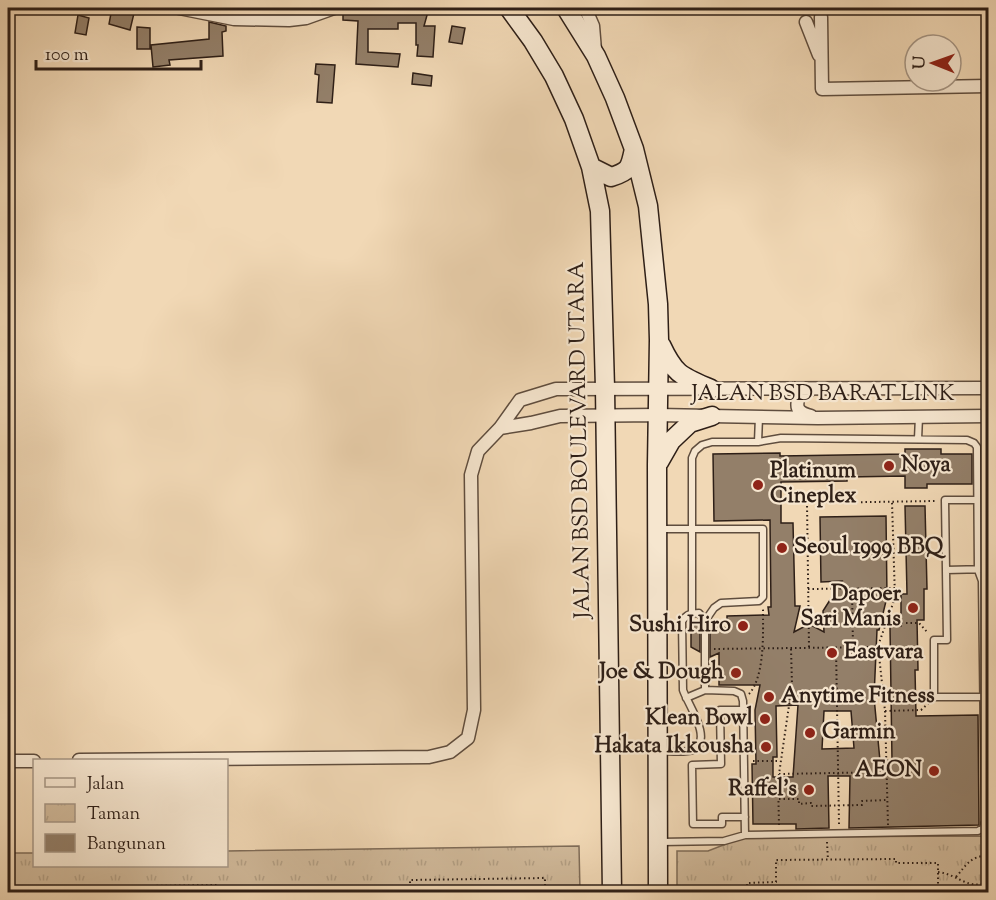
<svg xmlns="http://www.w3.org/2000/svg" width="996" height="900" font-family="'Sorts Mill Goudy',serif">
	<defs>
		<pattern id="park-tufts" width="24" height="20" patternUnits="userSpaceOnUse" patternTransform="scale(1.5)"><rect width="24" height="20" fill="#d0b99a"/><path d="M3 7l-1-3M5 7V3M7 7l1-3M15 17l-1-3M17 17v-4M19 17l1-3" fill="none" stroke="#b39f84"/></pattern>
	</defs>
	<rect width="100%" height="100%" fill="#f1d8b5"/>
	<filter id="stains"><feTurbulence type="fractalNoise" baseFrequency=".00333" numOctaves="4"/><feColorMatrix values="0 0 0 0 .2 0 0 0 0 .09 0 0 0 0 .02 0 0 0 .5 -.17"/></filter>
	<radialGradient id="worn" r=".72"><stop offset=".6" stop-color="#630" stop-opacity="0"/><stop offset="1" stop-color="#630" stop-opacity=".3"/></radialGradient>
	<!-- park -->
	<path fill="url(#park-tufts)" stroke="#7f6c58" stroke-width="1.5" d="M988 836V892H677V851H708L744 837Z
		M579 846 580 892H8V853H34V866H226L227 851Z"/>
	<!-- building -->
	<path fill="#937f69" stroke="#2e1f17" stroke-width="1.5" fill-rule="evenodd" d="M112 8 123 10 124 8 135 9 130 30 109 24Z
		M366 8H429L424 26H435L433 57 417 56 418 45H416V23H398V29H368V52L400 54 398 67 356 64 358 21 343 20V9H366Z
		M78 15 89 18 86 35 75 33Z
		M209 22 226 26V31L222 32 223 56 169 60 170 65 153 67 151 45 209 39Z
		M452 26 465 28 462 44 449 42Z
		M137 27 150 28V49H137Z
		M316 64 335 65 332 103 317 102 319 75 315 74Z
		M413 73 432 76 431 86 412 84Z
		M905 449H941V454H972V484H927V488H905V476L847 477V481L781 482V523H793L795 606H800L794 632 809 624 824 632 823 611 842 581 821 582 820 517 886 516 887 597 879 630H877L874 697 880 761 892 760 890 626H901V594H907L905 506H925L927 589H924V620H917L918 670H915L916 716 978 715 979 825 849 828 850 776H828L829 828 796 829V824H753L752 764H756L755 710 760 685H719V653L710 657V623L712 620 727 629V616L769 615 768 607H771L770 520 714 521 713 454 780 453V456L905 454ZM798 705 793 777H773V757H777L776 706ZM824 711H851L854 748 822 749Z
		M700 623V652L691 647V627Z"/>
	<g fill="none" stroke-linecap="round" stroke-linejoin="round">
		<defs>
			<path id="lane" d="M918 439 919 417
				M758 442 759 417
				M977 500H945L947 640H934V697H983
				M661 529H763V597L759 601 721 603 714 608 705 621
				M946 570 988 569
				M686 698 705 690 734 691 741 694 743 701 745 835
				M743 710H720L721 764 692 765 693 824H722V817H745
				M660 751C670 751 685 753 693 750 714 740 687 703 683 690L682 621C687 614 691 613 699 613L705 621V690
				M660 842 724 841 745 835 978 831 983 828 985 821 982 581 978 570 977 447 974 443 967 440 781 438 758 442H712L702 445 695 451 692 458V613"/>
			<path id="street" d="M179 8 234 19 289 20 306 18 334 8
				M586 8V10L593 26 595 50
				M821 17 822 89 988 86
				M806 22 819 55
				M810 390 800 393C795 407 796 412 811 416
				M500 428 531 423 560 416 658 415 818 418 988 416
				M79 760 429 757 450 752 468 738 474 710 471 475 478 451 500 428 520 400 556 389 988 388
				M8 761H34"/>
			<path id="secondary" d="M509 8 533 41 554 76 574 119 591 167 600 211 605 388 612 892
				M566 8 596 56 615 98 634 149 648 206 658 304 659 340 657 465 658 892
				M591 167 611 177C630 171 630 168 634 149
				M661 345C675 375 681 376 711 389
				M659 462 671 441 690 423 712 416"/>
		</defs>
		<!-- lane casing -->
		<use href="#lane" stroke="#5f4d3e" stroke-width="9"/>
		<!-- street casing -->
		<use href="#street" stroke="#5f4d3e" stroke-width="15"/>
		<!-- secondary casing -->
		<use href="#secondary" stroke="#2e1f17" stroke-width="21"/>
		<!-- path -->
		<path stroke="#2e1f17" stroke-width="2" stroke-dasharray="1.5 3" stroke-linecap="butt" d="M808 589 895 588
			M852 590 853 647
			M888 623H919L928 633
			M809 647 807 503 936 501
			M836 647 839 824
			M714 649 877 647
			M749 694C765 676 763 633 763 609L762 607
			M885 711 921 710 930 702
			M753 761H780
			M779 774 886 772
			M779 799H799V804L811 803V806L862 805V801L887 800
			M779 825 778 781 792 685 791 648
			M888 825 885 711 878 646 895 598 892 502
			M827 842 828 860
			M938 872C957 874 969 891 988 882
			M956 877C967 864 970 857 988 855
			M8 888 217 885 218 892 275 891V892
			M364 892V890L410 889V880L545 878V889L571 888V892
			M703 892V889L747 888V883L776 882V860L896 859V863H938V892"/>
		<!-- lane -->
		<use href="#lane" stroke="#f6e6cf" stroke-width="6"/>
		<!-- street -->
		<use href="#street" stroke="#f6e6cf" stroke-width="12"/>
		<!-- secondary -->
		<use href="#secondary" stroke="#f6e6cf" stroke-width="18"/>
	</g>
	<!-- markers -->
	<g fill="#8f2418" stroke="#f6e6cf" stroke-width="2">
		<circle cx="889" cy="466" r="6"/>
		<circle cx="758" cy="485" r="6"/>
		<circle cx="782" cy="548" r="6"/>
		<circle cx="913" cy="608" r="6"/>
		<circle cx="743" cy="626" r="6"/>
		<circle cx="832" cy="653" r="6"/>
		<circle cx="736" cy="673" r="6"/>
		<circle cx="769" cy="697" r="6"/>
		<circle cx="765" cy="719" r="6"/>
		<circle cx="810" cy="733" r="6"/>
		<circle cx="766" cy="747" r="6"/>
		<circle cx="934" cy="771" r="6"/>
		<circle cx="809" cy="790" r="6"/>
	</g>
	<g text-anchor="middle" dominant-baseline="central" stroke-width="4.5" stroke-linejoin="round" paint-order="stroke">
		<!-- street labels -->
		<g font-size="22" fill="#2e1f17" stroke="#f6e6cf">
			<text x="823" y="395">JALAN BSD BARAT LINK</text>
			<text transform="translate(581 440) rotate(-91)">JALAN BSD BOULEVARD UTARA</text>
		</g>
		<!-- poi labels -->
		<g font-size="22" font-weight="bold" fill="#2e1f17" stroke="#f6e6cf" text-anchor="end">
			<text x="901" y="466" text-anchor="start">Noya</text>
			<text x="770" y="472" text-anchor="start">Platinum<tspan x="770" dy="25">Cineplex</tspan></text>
			<text x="794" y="548" text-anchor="start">Seoul 1999 BBQ</text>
			<text x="901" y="595">Dapoer<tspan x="901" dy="25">Sari Manis</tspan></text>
			<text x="731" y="626">Sushi Hiro</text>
			<text x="844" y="653" text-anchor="start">Eastvara</text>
			<text x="724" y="673">Joe &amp; Dough</text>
			<text x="781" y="697" text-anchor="start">Anytime Fitness</text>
			<text x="753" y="719">Klean Bowl</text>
			<text x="822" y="733" text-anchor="start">Garmin</text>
			<text x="754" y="747">Hakata Ikkousha</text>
			<text x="922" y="771">AEON</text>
			<text x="797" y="790">Raffel's</text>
		</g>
	</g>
	<!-- margin -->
	<rect width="996" height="900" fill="none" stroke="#f1d8b5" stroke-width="30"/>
	<rect x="9" y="9" width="978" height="882" fill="none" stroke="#2e1f17" stroke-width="3"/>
	<rect x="15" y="15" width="966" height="870" fill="none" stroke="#2e1f17" stroke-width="1.5"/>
	<!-- legend -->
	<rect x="33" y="759" width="195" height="108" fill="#f6e6cf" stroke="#a69685" stroke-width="1.5"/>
	<rect x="45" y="778" width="30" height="9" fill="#f6e6cf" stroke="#a69685" stroke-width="1.5"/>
	<text x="87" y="789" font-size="18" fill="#2e1f17">Jalan</text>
	<rect x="45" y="804" width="30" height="18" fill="url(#park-tufts)" stroke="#a69685" stroke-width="1.5"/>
	<text x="87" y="819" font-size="18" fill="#2e1f17">Taman</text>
	<rect x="45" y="834" width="30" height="18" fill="#937f69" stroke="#a69685" stroke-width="1.5"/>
	<text x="87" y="849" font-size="18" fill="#2e1f17">Bangunan</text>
	<!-- north arrow -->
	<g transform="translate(933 63) rotate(271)"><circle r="28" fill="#f6e6cf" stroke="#a69685" stroke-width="1.5"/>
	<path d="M0-4.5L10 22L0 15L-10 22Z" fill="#8f2418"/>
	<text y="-9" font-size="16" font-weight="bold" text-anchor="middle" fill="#2e1f17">U</text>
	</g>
	<!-- scale -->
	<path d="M36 60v9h165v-9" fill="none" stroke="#2e1f17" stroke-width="3"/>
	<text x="45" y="60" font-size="18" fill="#2e1f17" stroke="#f6e6cf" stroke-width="4.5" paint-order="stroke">100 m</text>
	<rect width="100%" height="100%" filter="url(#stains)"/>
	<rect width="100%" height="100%" fill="url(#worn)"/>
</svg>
